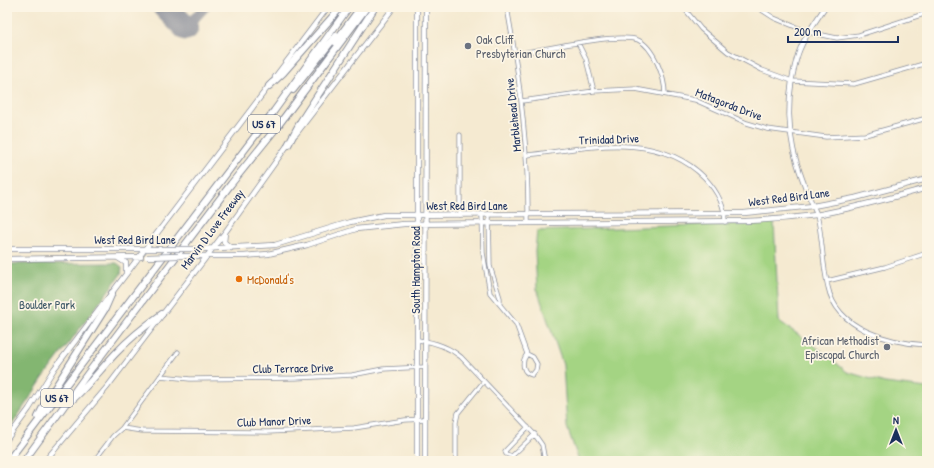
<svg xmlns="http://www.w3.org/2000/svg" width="934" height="468" font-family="'Patrick Hand',sans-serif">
	<rect width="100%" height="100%" fill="#fcf5e5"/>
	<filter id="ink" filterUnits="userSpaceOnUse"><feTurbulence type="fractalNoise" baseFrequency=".025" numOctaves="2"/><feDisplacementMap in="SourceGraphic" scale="8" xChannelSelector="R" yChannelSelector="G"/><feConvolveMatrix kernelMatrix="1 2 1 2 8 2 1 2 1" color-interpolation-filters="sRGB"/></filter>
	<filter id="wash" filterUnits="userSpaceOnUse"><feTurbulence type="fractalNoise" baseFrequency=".012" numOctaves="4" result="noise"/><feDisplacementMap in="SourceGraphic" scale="16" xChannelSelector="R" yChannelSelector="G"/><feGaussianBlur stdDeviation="0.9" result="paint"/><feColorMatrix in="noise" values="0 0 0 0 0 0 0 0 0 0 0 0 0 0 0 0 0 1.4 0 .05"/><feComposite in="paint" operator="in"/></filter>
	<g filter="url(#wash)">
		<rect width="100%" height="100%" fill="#f5ead1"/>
		<!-- green -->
		<path fill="#a4d483" stroke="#608270" d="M774 222 779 321 823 352 847 372 885 383 927 388V461H579L567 427 563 365 537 289 535 251 537 231Z"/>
		<!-- forest -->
		<path fill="#83b671" stroke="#4f7268" d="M117 263 122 267 121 274 45 375 7 432V264Z"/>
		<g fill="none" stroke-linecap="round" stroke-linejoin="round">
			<!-- river -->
			<path stroke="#5ec8d8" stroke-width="7" d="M7 455 17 461"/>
			<!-- taxiway -->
			<path stroke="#888c98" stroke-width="10" d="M182 24 191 22 205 7"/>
			<!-- runway -->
			<path stroke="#888c98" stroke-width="25" d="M165 7 186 28"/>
		</g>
	</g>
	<g filter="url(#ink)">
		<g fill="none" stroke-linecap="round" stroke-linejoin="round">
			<defs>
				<path id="minor" d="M507 7C520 79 529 149 528 223
					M683 7 701 29 728 52 762 70 792 81 854 84 927 63
					M757 7 774 18 808 32 837 38 859 35 927 13
					M578 43 586 59 594 91
					M516 54C540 50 618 32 638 40 654 47 665 78 665 94
					M522 101 594 91 635 89 695 100 747 123 767 129 826 137 865 135 927 118
					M528 155C587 148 658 130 705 178 716 190 725 205 725 222
					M482 214 483 253 490 293 516 324 527 354
					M489 214 490 266 500 298V303
					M460 215V135
					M817 215C823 239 822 263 828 287 837 330 890 343 927 345
					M827 281 885 267 927 253
					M418 340C434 342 448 346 461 357L535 435 542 445 545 461
					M527 354 533 357 537 364 536 370 532 375C522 373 521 362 527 354Z
					M160 376 190 379 296 378 352 375 383 369 425 367
					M528 427 505 451 506 454 512 456 535 434
					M122 428 142 431 268 432 354 428 405 420 425 419
					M94 461 113 436 122 428 178 352
					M456 461V422L458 413 484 381"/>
				<path id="tertiary" d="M817 215C796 168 783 131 792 79 794 69 796 58 800 49 806 34 816 21 825 7"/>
				<path id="secondary" d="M417 7V461
					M275 77 328 7
					M296 134 394 7
					M225 233 224 242 231 248
					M7 249H167
					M200 249 275 245 350 222 384 215 744 213 813 206 855 198 927 179
					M178 256H244L268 254 307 245 356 229 404 224 746 221C770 220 793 218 816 215 854 208 891 198 927 188
					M118 258 126 263V273
					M7 259 141 257
					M7 439 29 409 54 369 271 83
					M45 461 108 386 226 231 289 143
					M425 461 426 7"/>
				<path id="motorway" d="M335 42 361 7
					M269 86 283 73 341 7
					M293 90 336 36
					M288 145 301 121 375 7
					M71 401C87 387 100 370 115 354 129 339 145 326 162 314
					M38 417 44 405 105 309 112 293
					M8 461 274 111 349 7
					M24 461 88 373 231 184 277 127 367 7"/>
			</defs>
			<!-- minor casing -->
			<use href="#minor" stroke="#888c98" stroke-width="5"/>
			<!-- tertiary casing -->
			<use href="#tertiary" stroke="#888c98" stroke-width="5.5"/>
			<!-- secondary casing -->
			<use href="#secondary" stroke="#888c98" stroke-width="6"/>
			<!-- motorway casing -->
			<use href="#motorway" stroke="#888c98" stroke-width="8"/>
			<!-- minor -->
			<use href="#minor" stroke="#fff" stroke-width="3.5"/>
			<!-- tertiary -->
			<use href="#tertiary" stroke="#fff" stroke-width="4"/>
			<!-- secondary -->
			<use href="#secondary" stroke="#fff" stroke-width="4.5"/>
			<!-- motorway -->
			<use href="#motorway" stroke="#fff" stroke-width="6"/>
			<defs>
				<path id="secondary-bridge" d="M167 249H200
					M147 257 178 256"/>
			</defs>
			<!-- secondary-bridge casing -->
			<use href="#secondary-bridge" stroke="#888c98" stroke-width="6" stroke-linecap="butt"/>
			<!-- secondary-bridge -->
			<use href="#secondary-bridge" stroke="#fff" stroke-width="4.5"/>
		</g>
	</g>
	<!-- markers -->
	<g fill="#6b7280" stroke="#fcf5e5" stroke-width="1.5">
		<circle cx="468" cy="46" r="4"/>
		<circle cx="887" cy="347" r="4"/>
	</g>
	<circle fill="#e8710a" stroke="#fcf5e5" stroke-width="1.5" cx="239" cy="279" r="4"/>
	<g text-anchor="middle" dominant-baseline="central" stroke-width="3.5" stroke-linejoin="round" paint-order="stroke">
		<!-- shield labels -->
		<g fill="#fcf5e5" stroke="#5e6a86" stroke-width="1">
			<rect x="248" y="115" width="32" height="18" rx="3"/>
			<rect x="41" y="389" width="32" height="18" rx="3"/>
		</g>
		<g font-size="11" font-weight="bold" fill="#1b2f5e">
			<text x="264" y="124">US 67</text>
			<text x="57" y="398">US 67</text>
		</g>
		<!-- worship labels -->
		<g font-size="12" fill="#5b616d" stroke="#fcf5e5" text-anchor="start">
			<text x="476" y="39">Oak Cliff<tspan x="476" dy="14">Presbyterian Church</tspan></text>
			<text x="879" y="340" text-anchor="end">African Methodist<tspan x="879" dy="14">Episcopal Church</tspan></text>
		</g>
		<!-- street labels -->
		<g font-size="12" fill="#1b2f5e" stroke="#fcf5e5">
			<text transform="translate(729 104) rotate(21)">Matagorda Drive</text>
			<text transform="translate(513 115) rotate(-96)">Marblehead Drive</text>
			<text transform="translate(609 139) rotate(-2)">Trinidad Drive</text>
			<text transform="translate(789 197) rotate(-7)">West Red Bird Lane</text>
			<text x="467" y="205">West Red Bird Lane</text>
			<text transform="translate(212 229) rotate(-53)">Marvin D Love Freeway</text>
			<text x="135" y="239">West Red Bird Lane</text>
			<text transform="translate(415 270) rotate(-90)">South Hampton Road</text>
			<text transform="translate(293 368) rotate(-1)">Club Terrace Drive</text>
			<text transform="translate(274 421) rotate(-2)">Club Manor Drive</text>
		</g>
		<!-- food labels -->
		<g font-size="12" fill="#c56008" stroke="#fcf5e5" text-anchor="start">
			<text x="247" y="279">McDonald's</text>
		</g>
		<!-- park labels -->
		<g font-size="12" fill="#3d5867" stroke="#fcf5e5">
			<text x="47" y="304">Boulder Park</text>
		</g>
	</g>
	<!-- margin -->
	<rect width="934" height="468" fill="none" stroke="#fcf5e5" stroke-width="24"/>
	<!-- north arrow -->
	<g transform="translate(896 430)" stroke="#fcf5e5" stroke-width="3" paint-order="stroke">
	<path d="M0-3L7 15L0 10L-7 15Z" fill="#1b2f5e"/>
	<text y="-6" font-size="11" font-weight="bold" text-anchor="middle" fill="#1b2f5e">N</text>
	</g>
	<!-- scale -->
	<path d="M788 36v6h110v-6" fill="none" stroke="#1b2f5e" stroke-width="2"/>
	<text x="794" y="36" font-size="12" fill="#1b2f5e" stroke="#fcf5e5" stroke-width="3" paint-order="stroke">200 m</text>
</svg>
